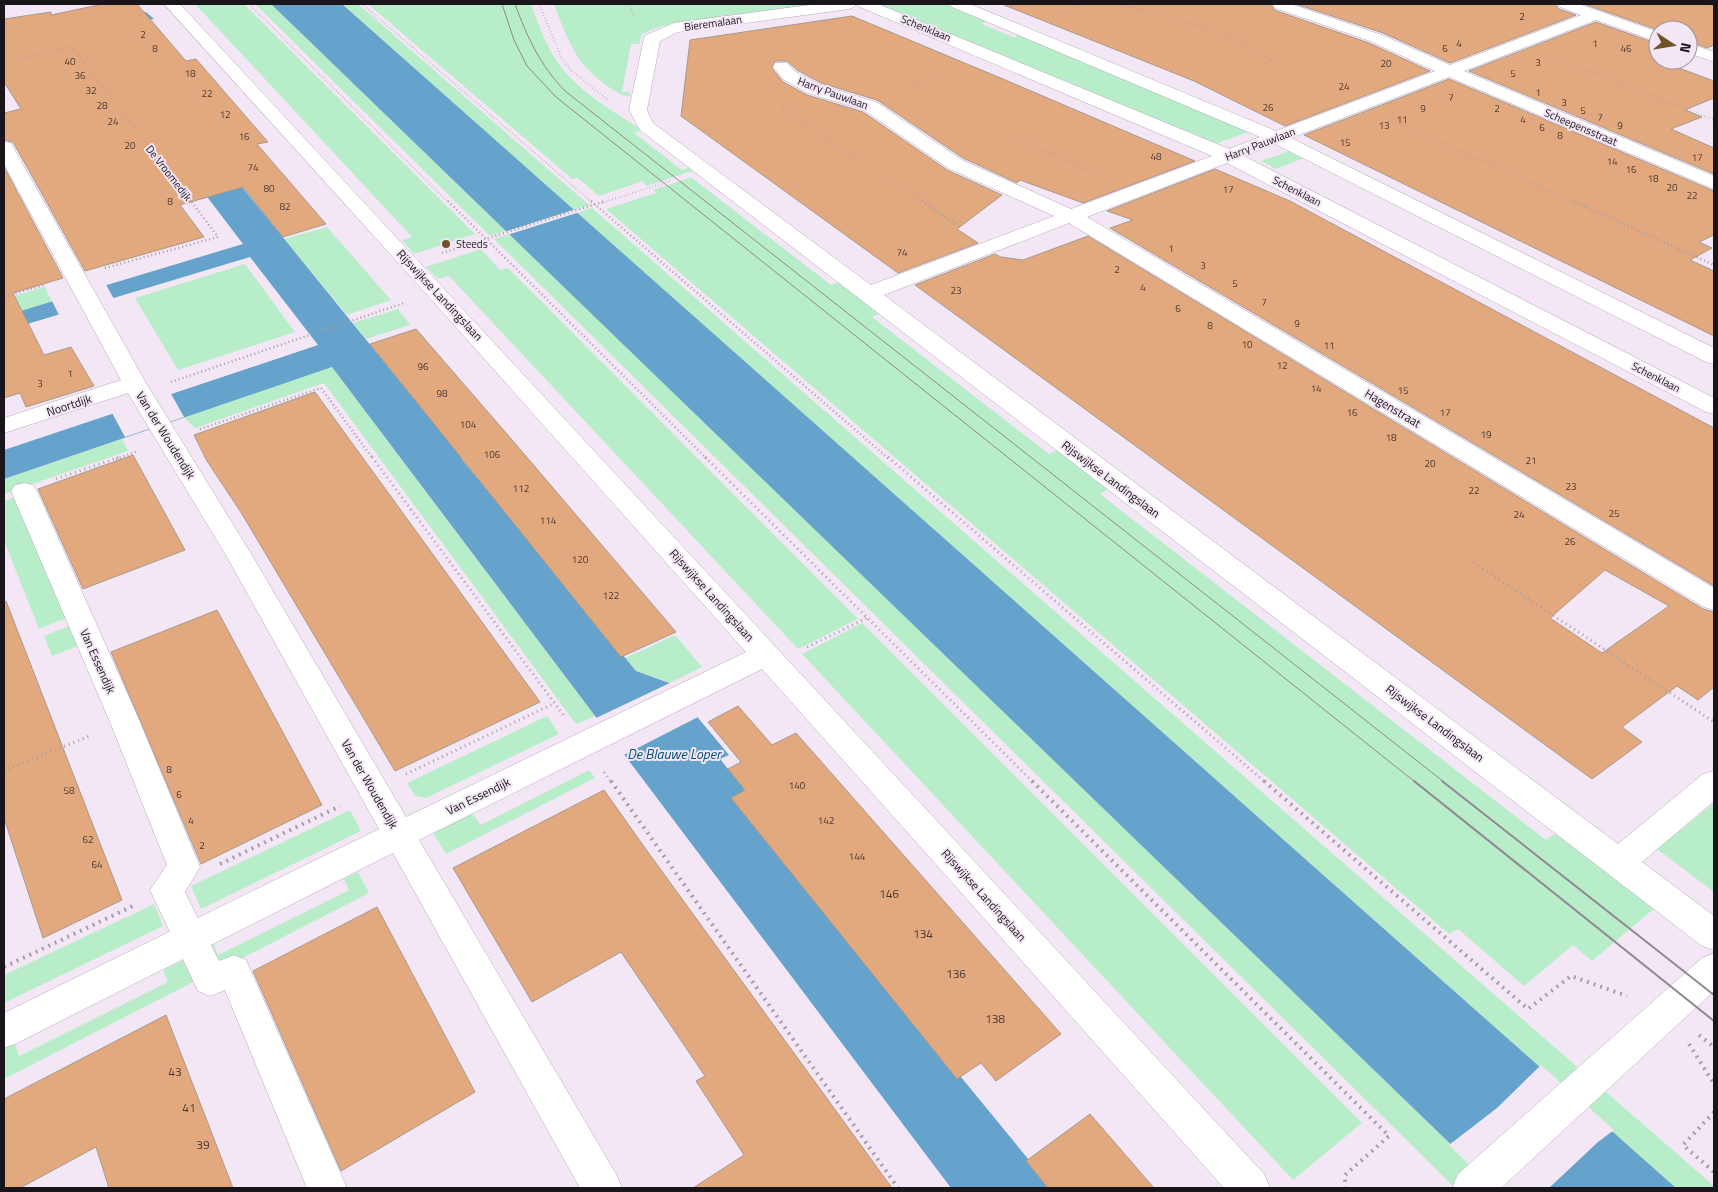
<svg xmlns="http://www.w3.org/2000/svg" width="1718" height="1192" font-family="'Titillium Web',sans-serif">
	<rect width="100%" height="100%" fill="#f4e7f5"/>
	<!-- green -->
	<path fill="#b8edca" d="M195 4H244L475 234 414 254 402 240 412 237Z
		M255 4H271L506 231 490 236Z
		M342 4H358L589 205 573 210Z
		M368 4H531C538 21 544 41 554 57 574 89 611 110 642 130L634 133 682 170 691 167 695 170 647 186 643 181 599 196 578 178 572 179Z
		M554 4H825L676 23 659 27 642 34 639 44H631L622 92H630L629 97C612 93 585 70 576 54 567 39 560 20 554 4Z
		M880 4H948L989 20 982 24 1015 38 1018 33 1251 131 1218 143 1211 141 883 8 879 5Z
		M1290 151 1304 158 1276 169 1261 161Z
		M689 178H692L831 285 840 282 881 313 872 317 1049 454 1059 449 1110 488 1100 494 1546 840 1558 832 1656 907 1592 961 1573 945 1524 986 1458 929 1449 934 606 209 656 193 653 190Z
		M592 208 1714 1186V1188H1676L577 213Z
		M327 227 391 300 347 315 284 239Z
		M510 234 1496 1188H1455L494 239Z
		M481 249 500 270 508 268 858 619 798 649 449 276 438 279 426 267Z
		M245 264 295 332 178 370 135 298Z
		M45 287 52 302 4 316V299Z
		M398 309 410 325 366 339 353 323Z
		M332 367 595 716 576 724 324 383 195 428 184 417Z
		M122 439 128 451 4 494V479Z
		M18 496 71 616 39 629 4 541V501Z
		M862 623 1362 1123 1293 1180 802 654Z
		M74 624 83 644 52 656 44 636Z
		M675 635 702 667 670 683 636 671 625 658Z
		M547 716 559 734 426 798 415 796 407 783Z
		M589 770 595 778 446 854 433 833 472 813 481 825Z
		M1714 803V892L1657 849Z
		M350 810 361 831 201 909 191 886Z
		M358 872 369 893 215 972 205 948 213 944 218 955 349 890 344 879Z
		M154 904 163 926 4 1003V975Z
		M188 958 197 980 4 1079V1048L15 1043 19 1056 168 982 163 970Z"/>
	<!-- water -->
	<path fill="#65a2cc" d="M271 4H342L1676 1188H1496Z
		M146 12 154 19 113 28 445 437 450 439 463 461 636 671 669 683 729 755 720 759 745 790 732 798 1052 1188H951L332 367 4 479V450L318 345 250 257 4 331V316L243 244 84 35 4 53V42Z"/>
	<!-- pier -->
	<path fill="#f4e7f5" d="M576 209 580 212 507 235 504 232Z
		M105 283 114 299 60 317 51 299Z
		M170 392 184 417 125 437 111 411Z
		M672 682 700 716 622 756 594 719Z
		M1541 1065 1614 1130 1598 1142 1549 1188H1493L1449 1145 1497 1108Z"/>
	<!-- building -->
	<path fill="#e2a97e" stroke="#a8998e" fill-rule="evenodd" d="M103 4H137L186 61 196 59 268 142 257 144 326 224 283 237 243 187 180 205 204 237 85 271 13 142 4 140V113L21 109 4 82V19L51 12V15Z
		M1004 4H1271L1274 10 1369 43 1430 71 1285 126 1194 81 1004 5Z
		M1296 4H1555L1559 9 1576 15 1450 63 1383 33Z
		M1584 4H1707L1714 6V45L1707 48 1688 41V30H1658Z
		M852 16 1003 79 1195 161 1083 203 1020 180 1017 183 963 158 877 100 821 83 797 70 787 61H775L772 68 783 82 807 95 863 112 947 170 1002 195 957 229 978 243 898 273 681 116 690 40Z
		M1596 22 1658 44V60H1679L1668 64 1714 81V98L1685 110 1702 117 1671 129 1714 148V174L1469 71Z
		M1449 79 1714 191V235L1699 242 1712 248 1690 260 1714 271V336L1304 135Z
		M4 167 63 278 13 293 44 355 71 347 94 386 26 407 20 393 4 398Z
		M1215 169 1290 201 1714 428V586L1110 228 1133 220 1107 211Z
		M1088 236 1703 609 1714 612V687L1698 700 1677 686 1622 727 1642 742 1592 779 915 285 995 254 1001 257 1023 260ZM1605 570 1669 606 1602 653 1550 618Z
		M416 329 513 441 676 632 621 657 370 344Z
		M315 392 540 702 395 771 242 514 207 461 194 435Z
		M133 455 185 550 83 589 38 489Z
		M6 601 122 900 43 938 4 818V602Z
		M217 610 322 805 201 864 111 652Z
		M738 706 772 745 796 733 1061 1034 996 1081 981 1063 957 1079 731 798 745 790 728 769 741 762 708 722Z
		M604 790 645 848 892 1188H693L744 1155 696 1081 705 1076 621 952 532 1002 453 868Z
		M377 907 475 1092 341 1171 253 971Z
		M166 1015 233 1188H109L96 1147 20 1188H4V1099Z
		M1090 1114 1154 1188H1048L1026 1161Z"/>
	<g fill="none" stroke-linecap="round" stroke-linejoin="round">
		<defs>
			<path id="pedestrian" d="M24 483 33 485 37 491 140 722 200 867 185 892 219 961 234 955 246 960 347 1188H307L225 990 210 996 198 991 150 890 167 865 110 722 11 491 15 485Z"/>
			<path id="minor" d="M164 4H180L1264 1174 1270 1188H1224L762 669 419 840 616 1174 622 1188H580L393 853 17 1043 4 1048V1013L379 829 227 557 128 393 4 433V418L121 380 4 164V142L11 143 13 147 146 383 253 557 406 817 746 652 430 298Z
				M817 4H857L854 7 849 9 678 32 660 41 647 110 653 123 871 285 1054 216 948 168 864 110 808 93 784 80 773 67 775 63H787L796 72 820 85 876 102 962 160 1071 209 1212 156 860 7 857 4H878L1229 149 1260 137 952 7 949 4H970L1276 131 1435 71 1370 41 1275 8 1273 4H1291L1382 35 1450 65 1581 15 1560 7 1557 4H1579L1658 32V42L1596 20 1464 71 1714 176V189L1449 77 1291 138 1714 348V364L1706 362 1275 144 1244 156 1714 398V414L1706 412 1227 163 1087 217 1714 588V610L1704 607 1069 223 884 295 1618 844 1703 774 1714 771V801L1642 862 1714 916V950L1702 946 640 130 629 110 644 38 646 35 674 23Z
				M1688 43 1714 52V62L1688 53Z
				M1714 953V991L1501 1188H1452L1458 1174 1702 958Z"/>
		</defs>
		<!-- pedestrian casing -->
		<use href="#pedestrian" stroke="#b5a9b7" stroke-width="1"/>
		<!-- minor casing -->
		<use href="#minor" stroke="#b5a9b7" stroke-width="1"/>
		<!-- path-far3 -->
		<path stroke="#a79da8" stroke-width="2" stroke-dasharray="0.5 2.5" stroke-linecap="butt" d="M249 4 449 203
			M362 4 593 203
			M539 4 562 59 572 71 608 100
			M628 4 635 17
			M1117 4 1220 31 1273 61
			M1061 13 1084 4
			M1559 59 1714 120
			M4 63 72 47 192 203
			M910 86 939 74
			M783 104 780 107 859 160
			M1397 122 1576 203
			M1002 132 1097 175
			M892 181 924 203
			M601 203 670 181"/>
		<!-- path-far2 -->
		<path stroke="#a79da8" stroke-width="2.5" stroke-dasharray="1 3" stroke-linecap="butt" d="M448 201 707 459
			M591 201 889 459
			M922 201 960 227
			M1573 201 1714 265
			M442 253 605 201
			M105 268 218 237 191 201
			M4 297 44 285
			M171 382 404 303
			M200 429 321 388 373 459
			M116 459 138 451"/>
		<!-- path-far1 -->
		<path stroke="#a79da8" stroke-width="3" stroke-dasharray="1 4" stroke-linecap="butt" d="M372 457 564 716
			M705 457 1033 782
			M888 457 1265 782
			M56 479 120 457
			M1474 563 1714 722
			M807 647 867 618
			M4 771 92 735
			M604 772 611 782
			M406 774 555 703"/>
		<!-- path -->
		<path stroke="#a79da8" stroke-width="4" stroke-dasharray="2 5" stroke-linecap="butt" d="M611 781 898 1188
			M1032 781 1389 1136 1345 1175V1188
			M1264 781 1528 1009 1571 976 1627 996
			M220 864 340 806
			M4 967 133 906
			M1699 1035 1714 1047
			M1689 1044 1714 1084
			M1714 1112 1683 1145 1714 1172"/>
		<!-- pedestrian -->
		<use href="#pedestrian" fill="#fff" fill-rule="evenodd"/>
		<!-- minor -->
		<use href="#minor" fill="#fff" fill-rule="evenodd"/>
		<!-- tram-far1 -->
		<path stroke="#908791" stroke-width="1" d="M502 4 514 40 527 66 556 97 1415 782
			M515 4C527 37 540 65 565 91L1444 782"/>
		<!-- tram -->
		<path stroke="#908791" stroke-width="2" d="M1414 781 1714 1021
			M1442 781 1714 995"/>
	</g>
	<!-- markers -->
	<circle fill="#715127" stroke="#f4e7f5" stroke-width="2" cx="446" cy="244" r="5"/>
	<g text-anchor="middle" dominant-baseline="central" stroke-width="4" stroke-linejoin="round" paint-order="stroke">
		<!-- number labels -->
		<g font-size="10" fill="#4b3a33">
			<text x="1522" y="16">2</text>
			<text x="143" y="34">2</text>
			<text x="1459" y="43">4</text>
			<text x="1595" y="43">1</text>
			<text x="155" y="48">8</text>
			<text x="1445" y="48">6</text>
			<text x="1626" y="48">46</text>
			<text x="70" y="61">40</text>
			<text x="1538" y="62">3</text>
			<text x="1386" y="63">20</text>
			<text x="190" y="73">18</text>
			<text x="1513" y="73">5</text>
			<text x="80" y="75">36</text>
			<text x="1344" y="86">24</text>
			<text x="91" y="90">32</text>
			<text x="1538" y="92">1</text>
			<text x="207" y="93">22</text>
			<text x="1451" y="97">7</text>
			<text x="1564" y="102">3</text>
			<text x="102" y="105">28</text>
			<text x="1268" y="107">26</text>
			<text x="1423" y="108">9</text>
			<text x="1497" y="108">2</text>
			<text x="1583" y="110">5</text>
			<text x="225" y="114">12</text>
			<text x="1600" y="117">7</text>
			<text x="1402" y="119">11</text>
			<text x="1523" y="119">4</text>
			<text x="113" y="121">24</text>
			<text x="1384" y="125">13</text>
			<text x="1620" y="125">9</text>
			<text x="1542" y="127">6</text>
			<text x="1560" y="135">8</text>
			<text x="244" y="136">16</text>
			<text x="1345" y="142">15</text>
			<text x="130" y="145">20</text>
			<text x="1156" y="156">48</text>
			<text x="1697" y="157">17</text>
			<text x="1612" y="161">14</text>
			<text x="253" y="167">74</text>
			<text x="1631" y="169">16</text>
			<text x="1653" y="178">18</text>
			<text x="1672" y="187">20</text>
			<text x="269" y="188">80</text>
			<text x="1228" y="189">17</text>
			<text x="1692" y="195">22</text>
			<text x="170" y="201">8</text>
			<text x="285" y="206">82</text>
			<text x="1171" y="248">1</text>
			<text x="902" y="252">74</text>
			<text x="1203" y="265">3</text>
			<text x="1117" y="269">2</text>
			<text x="1235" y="283">5</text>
			<text x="1143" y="287">4</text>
			<text x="956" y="290">23</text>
			<text x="1264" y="302">7</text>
			<text x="1178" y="308">6</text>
			<text x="1297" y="323">9</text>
			<text x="1210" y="325">8</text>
			<text x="1247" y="344">10</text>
			<text x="1329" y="345">11</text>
			<text x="1282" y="365">12</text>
			<text x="423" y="366">96</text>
			<text x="70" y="373">1</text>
			<text x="40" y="383">3</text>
			<text x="1316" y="388">14</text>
			<text x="1403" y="390">15</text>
			<text x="442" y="393">98</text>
			<text x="1352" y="412">16</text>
			<text x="1445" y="412">17</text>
			<text x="468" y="424">104</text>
			<text x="1486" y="434">19</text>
			<text x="1391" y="437">18</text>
			<text x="492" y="454">106</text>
			<text x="1531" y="460">21</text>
			<text x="1430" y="463">20</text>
			<text x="1571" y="486">23</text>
			<text x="521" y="488">112</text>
			<text x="1474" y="490">22</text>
			<text x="1614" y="513">25</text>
			<text x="1519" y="514">24</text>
			<text x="548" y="520">114</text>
			<text x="1570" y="541">26</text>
			<text x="580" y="559">120</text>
			<text x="611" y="595">122</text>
			<text x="169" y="769">8</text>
			<text x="797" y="785">140</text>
			<text x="69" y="790">58</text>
			<text x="179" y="794">6</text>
			<text x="191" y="820">4</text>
			<text x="826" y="820">142</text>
			<text x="88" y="839">62</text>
			<text x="202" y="845">2</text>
			<text x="857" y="856">144</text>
			<text x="97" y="864">64</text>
		</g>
		<!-- far-street labels -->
		<g font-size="11" fill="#19151a" stroke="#f4e7f5">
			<text transform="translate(713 23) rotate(-8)">Bieremalaan</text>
			<text transform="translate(926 28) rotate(22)">Schenklaan</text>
			<text transform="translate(833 93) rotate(20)">Harry Pauwlaan</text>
			<text transform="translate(1581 127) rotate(23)">Scheepensstraat</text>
			<text transform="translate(1260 144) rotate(-21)">Harry Pauwlaan</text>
			<text transform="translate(169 173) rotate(52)">De Vroomedijk</text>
			<text transform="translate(1297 191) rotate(27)">Schenklaan</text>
			<text transform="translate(1656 377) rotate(27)">Schenklaan</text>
		</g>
		<!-- far-poi labels -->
		<g font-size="11" fill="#19151a" stroke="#f4e7f5" text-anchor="start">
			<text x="456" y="244">Steeds</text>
		</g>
		<!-- street labels -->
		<g font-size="12" fill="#19151a" stroke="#f4e7f5">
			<text transform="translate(440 295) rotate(47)">Rijswijkse Landingslaan</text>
			<text transform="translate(69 405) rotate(-18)">Noortdijk</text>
			<text transform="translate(1393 408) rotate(31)">Hagenstraat</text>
			<text transform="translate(166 435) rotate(58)">Van der Woudendijk</text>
			<text transform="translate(1111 479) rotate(37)">Rijswijkse Landingslaan</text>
			<text transform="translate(712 595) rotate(48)">Rijswijkse Landingslaan</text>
			<text transform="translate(98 661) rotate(66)">Van Essendijk</text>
			<text transform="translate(1435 723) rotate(37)">Rijswijkse Landingslaan</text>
			<text transform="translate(370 784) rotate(60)">Van der Woudendijk</text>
			<text transform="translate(478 796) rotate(-26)">Van Essendijk</text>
			<text transform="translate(984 895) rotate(48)">Rijswijkse Landingslaan</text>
		</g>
		<!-- near-number labels -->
		<g font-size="12" fill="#4b3a33">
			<text x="889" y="893">146</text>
			<text x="923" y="933">134</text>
			<text x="956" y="973">136</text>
			<text x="995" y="1018">138</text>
			<text x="175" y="1071">43</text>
			<text x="189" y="1107">41</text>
			<text x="203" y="1144">39</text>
		</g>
		<!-- water labels -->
		<g font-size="14" font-style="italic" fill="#02527b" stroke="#f4e7f5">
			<text x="674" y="753">De Blauwe Loper</text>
		</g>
	</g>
	<!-- border -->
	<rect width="1718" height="1192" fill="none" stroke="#19151a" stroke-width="10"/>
	<!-- north arrow -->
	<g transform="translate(1673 45) rotate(102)"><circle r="24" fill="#f4e7f5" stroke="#9c939d"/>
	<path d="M0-4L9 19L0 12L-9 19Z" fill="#715127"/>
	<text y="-8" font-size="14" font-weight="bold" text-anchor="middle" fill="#19151a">N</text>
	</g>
</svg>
